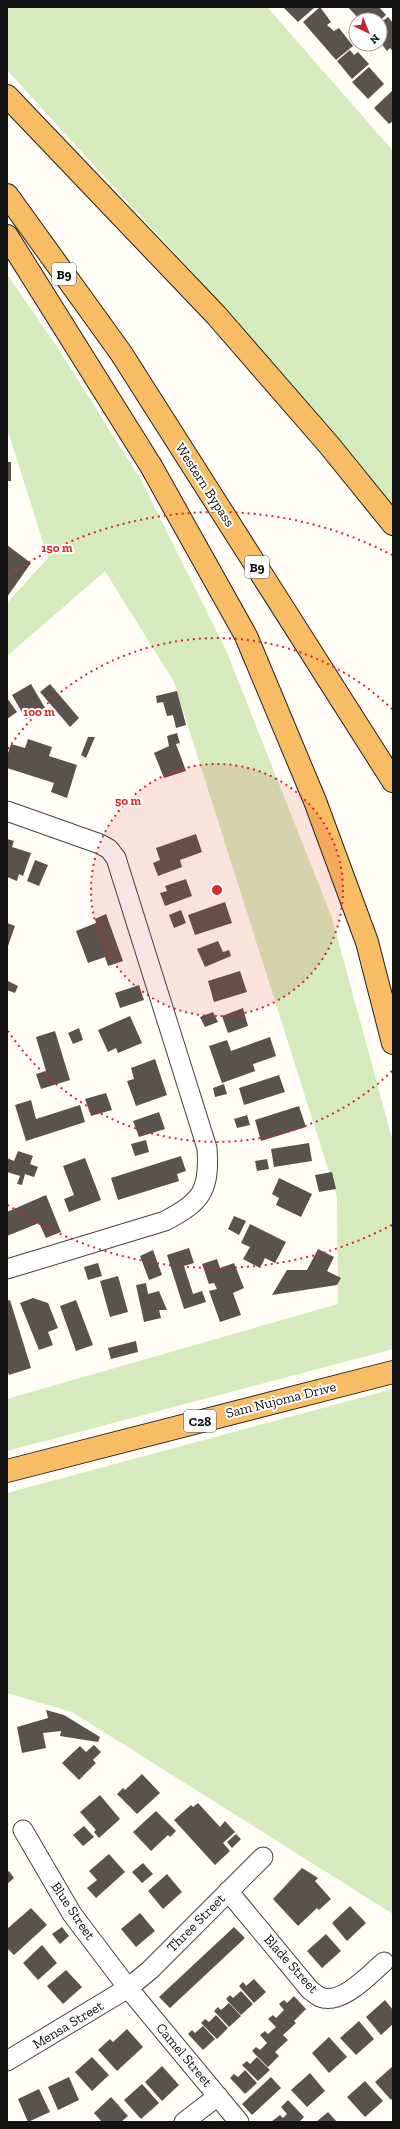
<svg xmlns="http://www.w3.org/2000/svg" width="400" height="2129" font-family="'Zilla Slab',serif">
	<rect width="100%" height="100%" fill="#fffdf5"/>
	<!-- green -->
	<path fill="#d5ebbd" d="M7 7H267L393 151V506L230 314 7 70Z
		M7 274 57 347 141 480 226 650 332 918 393 1142V1349L7 1451V1399L338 1304 337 1197 174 682 105 571 7 656V603L48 558 7 428Z
		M393 1389V1914L72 1712 7 1693V1493Z"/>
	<!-- building -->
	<path fill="#5a524d" d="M283 7H313L314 8 298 22Z
		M320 7 331 22 327 25 334 31 339 28 353 46 336 60 303 22Z
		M348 7H379L386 15 380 20H360Z
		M388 17 393 23V51L390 48 387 51 380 42V23Z
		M350 50 354 55 358 52 369 64 352 79 337 61Z
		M369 67 384 84 368 99 352 82Z
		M392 91 393 121 389 124 374 108Z
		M7 462H11V481H7Z
		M7 545 31 563 7 597Z
		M31 684 45 708 26 719 12 695Z
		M50 684 79 718 70 727 40 692Z
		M177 691 186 725 176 728 173 715 167 716 163 702 157 703 156 696Z
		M7 698 17 712 7 719Z
		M177 733 180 743 176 744 186 771 164 778 154 753 169 746 167 736Z
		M88 737H95L86 758 81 755Z
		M28 739 52 747 49 756 77 765 67 798 51 792 54 783 7 768V756L11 744 25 748Z
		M196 834 202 852 180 860 182 867 158 876 153 863 160 860 156 848Z
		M7 839 14 841 12 847 31 853 23 876 19 874 17 881 7 877Z
		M35 860 48 865 39 886 27 881Z
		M186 879 192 896 165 906 160 893 167 891 165 886Z
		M225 902 232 923 195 935 188 915Z
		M181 910 186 923 174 928 169 915Z
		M106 914 123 961 108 966 105 957 88 963 76 931 96 923 95 919Z
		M7 923 15 926 7 949Z
		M218 941 223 952 229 950 231 956 205 967 197 949Z
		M240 971 247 992 214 1002 208 981Z
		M8 981 18 986 15 993 7 990Z
		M139 985 144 1000 120 1008 115 993Z
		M243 1008 248 1026 228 1033 222 1016Z
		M213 1012 218 1022 205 1027 200 1017Z
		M130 1016 142 1043 118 1053 116 1048 108 1052 98 1030Z
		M79 1028 83 1040 73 1044 68 1033Z
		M55 1031 70 1080 41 1089 36 1074 46 1071 36 1037Z
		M270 1037 276 1056 253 1064 255 1071 222 1083 209 1046 227 1040 231 1051Z
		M155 1059 167 1095 136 1106 127 1081 134 1079 131 1068Z
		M279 1075 285 1092 244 1105 239 1088Z
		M224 1084 227 1094 215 1097 213 1088Z
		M106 1093 112 1110 91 1116 85 1099Z
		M31 1100 36 1119 80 1105 85 1122 26 1141 15 1105Z
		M299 1106 306 1127 261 1141 255 1120Z
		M159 1112 165 1129 139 1137 133 1121Z
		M247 1115 250 1125 237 1128 234 1119Z
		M146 1140 149 1152 135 1156 131 1144Z
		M309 1143 312 1161 274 1167 271 1149Z
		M18 1151 33 1156 30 1164 38 1167 34 1177 25 1174 22 1185 17 1184 20 1176 7 1172V1158L14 1161Z
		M181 1156 186 1171 177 1174 179 1181 118 1200 111 1178Z
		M85 1158 101 1200 69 1212 64 1199 74 1195 63 1166Z
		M267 1159 269 1169 257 1171 255 1161Z
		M332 1172 336 1189 319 1192 315 1175Z
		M279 1178 312 1194 301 1217 276 1205 279 1198 272 1194Z
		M46 1195 61 1232 46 1238 39 1223 7 1236V1212Z
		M234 1216 246 1221 239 1235 228 1229Z
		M250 1224 286 1242 275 1263 265 1258 260 1268 243 1259 250 1247 241 1243Z
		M189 1248 194 1263 184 1266 193 1294 202 1291 206 1302 184 1309 167 1255Z
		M318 1249 334 1257 327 1271 341 1278 337 1285 272 1295 287 1270H307Z
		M153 1250 162 1275 149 1280 140 1256Z
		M217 1259 220 1268 234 1263 244 1288 233 1293 241 1315 220 1322 209 1291 217 1289 214 1283 209 1284 202 1264Z
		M98 1263 102 1276 88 1280 84 1267Z
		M118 1276 128 1312 110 1317 100 1281Z
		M146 1283 148 1294 159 1291 167 1310H159L161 1318 144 1322 136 1285Z
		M33 1298 48 1303 58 1328 48 1332 53 1345 39 1350 20 1303Z
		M10 1300 31 1368 9 1375 7 1369V1301Z
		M76 1300 93 1345 76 1351 60 1306Z
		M136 1341 138 1352 111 1359 108 1348Z
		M46 1710 64 1715 100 1737 98 1742 60 1736 61 1731 43 1733 46 1748 22 1753 17 1727 48 1718Z
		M94 1745 101 1752 93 1760 96 1763 79 1780 62 1763 80 1746 86 1752Z
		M142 1774 160 1793 137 1814 117 1794 123 1788 125 1790Z
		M100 1795 120 1819 99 1838 94 1832 96 1830 80 1812Z
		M198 1803 220 1827 225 1821 235 1832 223 1843 230 1851 215 1865 174 1820 191 1805 193 1807Z
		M156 1811 176 1831 170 1837 168 1835 151 1851 133 1832Z
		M84 1826 94 1837 83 1846 73 1835Z
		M236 1834 241 1839 232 1848 227 1842Z
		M109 1854 125 1872 96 1898 87 1888 97 1880 89 1871Z
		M143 1863 153 1874 142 1883 132 1872Z
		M302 1868 318 1878 315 1881 331 1899 319 1910 317 1908 298 1926 273 1899Z
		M9 1871 14 1878 7 1884V1873Z
		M167 1874 182 1892 163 1909 148 1891Z
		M350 1906 366 1923 347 1941 332 1923Z
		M31 1908 47 1925 14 1955 7 1948V1929Z
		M140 1913 155 1931 136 1947 121 1929Z
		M62 1927 69 1936 60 1944 52 1934Z
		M234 1927 245 1938 170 2008 159 1997Z
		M326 1934 341 1951 322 1968 307 1951Z
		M42 1945 57 1963 38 1980 23 1963Z
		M66 1970 82 1987 63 2004 47 1986Z
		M254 1979 266 1992 254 2003 239 1986 243 1982 246 1986Z
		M241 1991 253 2004 241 2015 226 1999 230 1995 233 1998Z
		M294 1996 306 2009 294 2021 296 2023 283 2035 288 2040 275 2052 279 2056 268 2067 252 2051 256 2047 260 2050 267 2043 260 2035 265 2031 268 2034 276 2027 268 2019 273 2015 276 2018 284 2010 279 2004 284 2000 287 2003Z
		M385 2000 393 2010V2024L381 2035 366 2017Z
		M229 2003 241 2016 229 2027 214 2011 218 2007 221 2010Z
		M216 2015 228 2028 217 2039 201 2023 205 2019 209 2022Z
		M359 2021 374 2039 356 2055 340 2038Z
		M203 2026 215 2039 203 2050 188 2034 192 2030 195 2033Z
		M127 2029 143 2047 117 2071 98 2050 110 2039 113 2042Z
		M329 2037 347 2057 329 2073 312 2053Z
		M92 2057 109 2075 92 2091 75 2072Z
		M257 2057 270 2070 258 2081 242 2065 247 2061 250 2064Z
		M162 2066 179 2085 162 2101 145 2082Z
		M393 2066V2098L391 2100 375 2082Z
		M245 2070 257 2083 245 2094 230 2078 234 2074 238 2077Z
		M310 2073 325 2091 307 2107 291 2090Z
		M69 2077 79 2100 58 2110 48 2087Z
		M271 2077 281 2088 252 2115 242 2104Z
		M365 2081 383 2101 365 2117 347 2097Z
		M142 2084 159 2103 141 2119 124 2100Z
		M39 2089 50 2112 28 2122 18 2099Z
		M111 2097 128 2116 121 2122H102L94 2113Z
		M288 2100 304 2117 299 2122H271L280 2115 283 2118 287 2114 281 2107Z
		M328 2112 337 2122H316Z"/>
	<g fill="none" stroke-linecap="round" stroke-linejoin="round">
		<defs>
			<path id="minor" d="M7 811 100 844 109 849 116 858 207 1148C210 1190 202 1202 165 1221L7 1269
				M23 1830 72 1914 128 1988 239 2122
				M228 1891 310 1990C313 1992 316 1995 320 1997 341 2006 370 1974 384 1962
				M7 2061 128 1988 150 1970 263 1857
				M184 2122 218 2096"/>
			<path id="trunk" d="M7 96 216 315 329 445 393 524
				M7 195 121 353 393 781
				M7 236 151 466 246 636 315 801 367 942 393 1043
				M7 1471 393 1372"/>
		</defs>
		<!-- minor casing -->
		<use href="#minor" stroke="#444" stroke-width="21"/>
		<!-- trunk casing -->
		<use href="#trunk" stroke="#222" stroke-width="24"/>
		<!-- minor -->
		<use href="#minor" stroke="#fff" stroke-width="19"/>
		<!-- trunk -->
		<use href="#trunk" stroke="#f7bc64" stroke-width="22"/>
	</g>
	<!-- distance rings -->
	<circle cx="217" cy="890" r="126" fill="#d62828" fill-opacity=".12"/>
	<g fill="none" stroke="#d62828" stroke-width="2" stroke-dasharray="2 4">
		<circle cx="217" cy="890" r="126"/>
		<path d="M392 1071A252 252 0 0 1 8 1031M8 749A252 252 0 0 1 392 709"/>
		<path d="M392 1225A378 378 0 0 1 8 1205M8 575A378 378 0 0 1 392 555"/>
	</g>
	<g text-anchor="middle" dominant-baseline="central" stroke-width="4" stroke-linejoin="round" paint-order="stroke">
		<!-- shield labels -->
		<g fill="#fff" stroke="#585858" stroke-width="1">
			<rect x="52" y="263" width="24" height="22" rx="3"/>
			<rect x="245" y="556" width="24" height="22" rx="3"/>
			<rect x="184" y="1410" width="32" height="22" rx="3"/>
		</g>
		<g font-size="13" font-weight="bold" fill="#111">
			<text x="64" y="274">B9</text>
			<text x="257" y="567">B9</text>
			<text x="200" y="1421">C28</text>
		</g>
		<!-- street labels -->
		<g font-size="14" fill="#111" stroke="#fff">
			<text transform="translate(205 485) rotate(57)">Western Bypass</text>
			<text transform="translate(281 1400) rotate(-14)">Sam Nujoma Drive</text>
			<text transform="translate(73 1911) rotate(56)">Blue Street</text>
			<text transform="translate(196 1923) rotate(-45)">Three Street</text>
			<text transform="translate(291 1964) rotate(48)">Blade Street</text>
			<text transform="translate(68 2025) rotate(-31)">Mensa Street</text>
			<text transform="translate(184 2055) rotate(50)">Camel Street</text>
		</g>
	</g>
	<circle cx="217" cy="890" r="6" fill="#d62828" stroke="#fff" stroke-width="2"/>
	<g font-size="12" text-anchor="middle" font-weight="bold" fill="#d62828" stroke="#fff" stroke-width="4" stroke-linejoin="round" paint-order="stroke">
		<text x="57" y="552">150 m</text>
		<text x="39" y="716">100 m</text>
		<text x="128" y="805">50 m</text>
	</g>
	<!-- border -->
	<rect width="400" height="2129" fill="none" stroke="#111111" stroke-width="16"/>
	<!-- north arrow -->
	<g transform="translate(368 32) rotate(137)"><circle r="19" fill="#ffffff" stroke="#a0a0a0"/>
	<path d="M0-3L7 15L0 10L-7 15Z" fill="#c4262e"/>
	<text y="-6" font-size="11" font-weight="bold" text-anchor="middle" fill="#111111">N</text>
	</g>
</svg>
